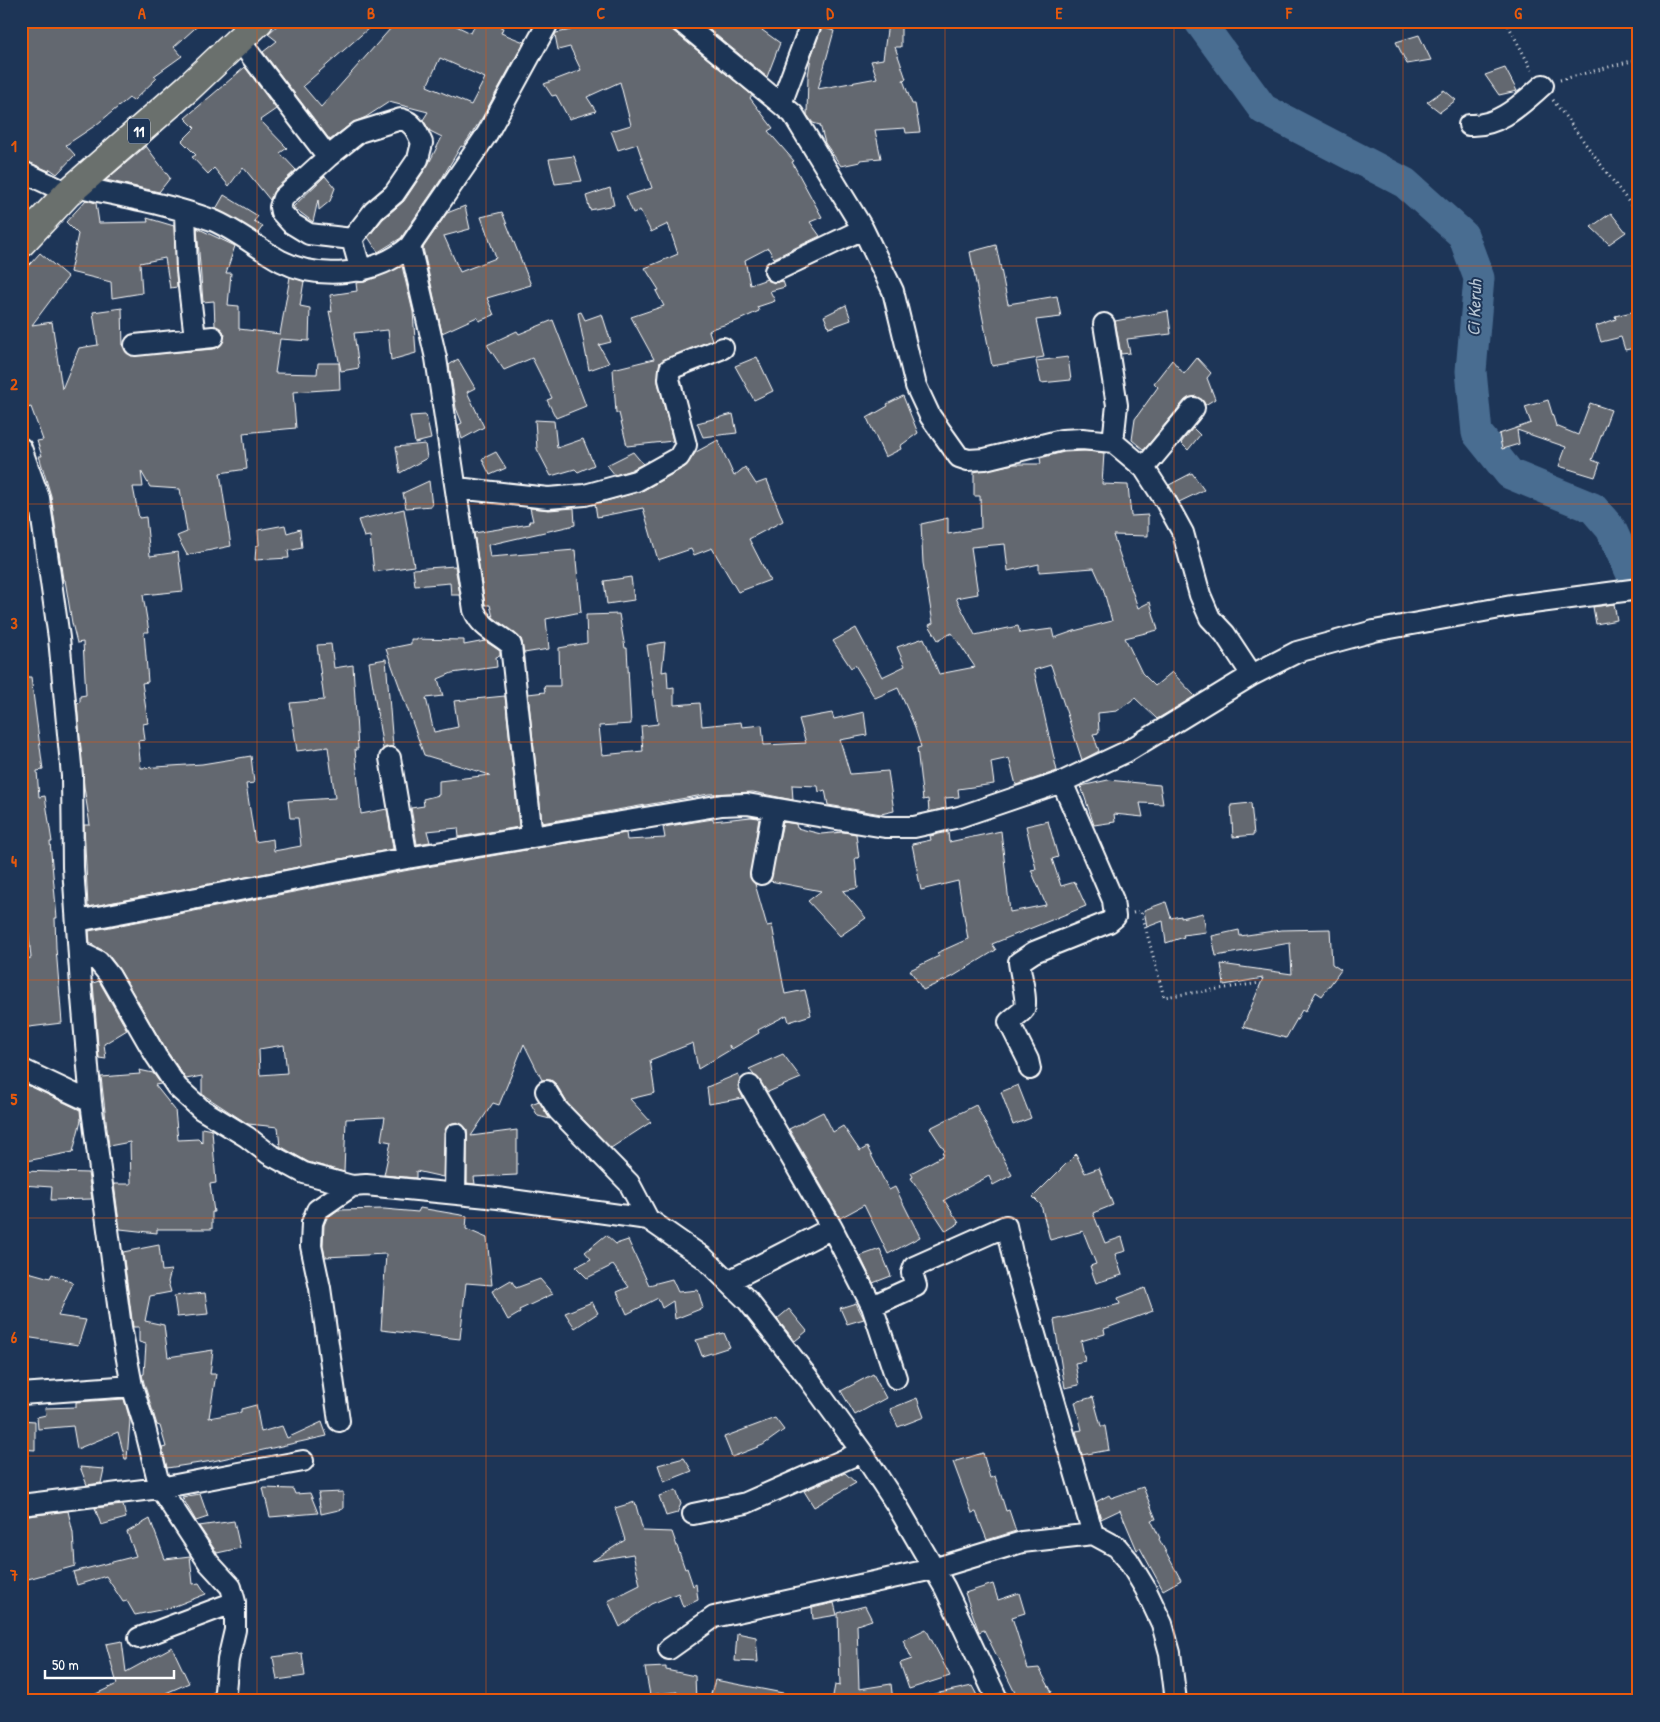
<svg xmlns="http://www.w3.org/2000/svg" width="1660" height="1722" font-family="'Patrick Hand',sans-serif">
	<rect width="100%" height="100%" fill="#1d3557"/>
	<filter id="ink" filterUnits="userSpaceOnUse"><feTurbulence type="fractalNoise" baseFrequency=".02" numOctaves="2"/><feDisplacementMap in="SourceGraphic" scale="10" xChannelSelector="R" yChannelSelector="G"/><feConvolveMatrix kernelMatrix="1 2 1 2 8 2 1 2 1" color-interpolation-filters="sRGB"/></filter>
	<g filter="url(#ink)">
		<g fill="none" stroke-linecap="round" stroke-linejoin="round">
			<!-- river -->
			<path stroke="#4a6d91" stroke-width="31" d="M1199 21 1263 109 1405 183 1463 235 1479 278 1471 371 1477 433 1510 474 1593 508 1611 529 1639 590"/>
		</g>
		<!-- building -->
		<path fill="#64686f" stroke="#fff" fill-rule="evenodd" d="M21 21H203L174 47 182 56 154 76 157 78 133 101 129 98 96 125 66 145 75 155 57 174 50 169 49 171 21 159Z
			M282 21H377L303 86 321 107 391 28 384 21H446L471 33 477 21H486L503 28 501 33 524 42 482 118 463 147 461 146 442 178 401 238 378 252 368 237 383 219 404 201 428 165 442 137 430 131 423 120 428 112 389 102 366 117 352 123 330 140 263 52 277 41 268 34ZM440 58 485 78 471 105 427 86Z
			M570 21H668L672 30 752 95 750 98 773 128 768 131 794 161 792 162 822 217 810 222 820 236 774 258 768 248 745 260 750 285 767 279 774 283 783 281 785 287 770 291 775 301 757 307 759 311 737 321 714 328 709 331 712 340 660 362 658 382 673 441 627 446 619 413H616L613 369 654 359 631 317 664 306 656 291 659 290 645 268 678 254 668 224 651 232 640 210 633 213 626 196 652 188 637 144 618 150 611 131 631 125 620 82 587 97 596 111 569 119 556 95 552 96 544 84 581 70 570 47 558 50 555 35 556 33 571 30Z
			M699 21H768L762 30 780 43 767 77Z
			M888 23 901 24V47H895L906 79 903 80 912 104H915L920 132 906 133 905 128 875 130 881 158 860 160V162L841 166 825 143 820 125 813 123 807 115 808 76 811 57 822 27 834 31 818 89 877 78 871 61 883 59Z
			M1419 35 1431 60 1407 64 1396 42Z
			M245 67 276 109 260 120 287 148 280 153 296 170 275 189 270 200 243 167 229 186 214 168 208 174 192 157 196 155 182 141 195 128 185 118Z
			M1505 68 1517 91 1499 95 1485 75Z
			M1444 90 1456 100 1440 112 1427 102Z
			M146 146 170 178 159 192 106 180Z
			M574 156 582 181 555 184 549 159Z
			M325 176 335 188 330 201 319 210 318 200 313 222 293 207Z
			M610 188 614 205 590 210 586 196Z
			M224 195 258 216 254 221 263 226 258 233 216 209Z
			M86 200 96 203 99 223 148 222 147 218 174 226 177 287 170 288 165 258 140 263 142 293 112 298 111 282 70 272 78 234 66 222Z
			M465 206 470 229 444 236 460 272 496 258 481 217 502 212 531 285 487 298 494 315 479 321 477 317 442 333 423 248 447 213Z
			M1611 213 1626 232 1609 244 1591 227Z
			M197 228 235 246 226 273H231L228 305 239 306V329L280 334 290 277 304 281 300 306 310 308 309 341 280 339 275 373 317 374 318 363H339L340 389 293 392 296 428 243 433 247 469 220 473 231 546 187 555 177 536 187 532 180 489 150 487 141 471 143 487H133L139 518 146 517 150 556 178 552 183 591 143 595 149 632H144L148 682 142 683 148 723 143 724 145 740 138 741 141 768 202 764 251 756 254 783 246 784 255 842 273 839 274 851 301 846 298 818H290L288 801 335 798 328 747 297 751 290 703 324 700 317 645 331 644 334 668 353 665 358 749H355L361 814 387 809 393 849 88 907 84 825H90L84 787 77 703 80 702V696L86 695 83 642 77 643 72 623 65 580H63L51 496 39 456H42L37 441 43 440 31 407 21 410V274L40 253 68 277 32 325 52 322 62 389 79 348 98 345 93 312 122 308 123 347 131 356 214 349 220 346 225 335 222 330 215 326 214 301 203 302Z
			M996 245 1008 304 1057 296 1061 317 1036 320 1044 357 992 366 970 252Z
			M402 266 413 312 416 353 391 360 388 330 354 333 359 368 341 371 329 311 332 312 330 295 357 291 356 283 365 282Z
			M846 305 851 320 829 328 824 316Z
			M1168 311 1171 334 1127 339 1130 353 1121 354 1115 321Z
			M1636 311 1639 347 1625 350 1621 337 1601 342 1596 326 1616 319 1615 316Z
			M581 312 585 320 602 314 611 342 599 345 609 363 589 370 578 313Z
			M553 320 586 406 556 418 547 400 552 398 532 358 504 370 487 345 517 331 519 334Z
			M757 357 773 391 754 400 735 366Z
			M1068 357 1071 380 1041 383 1036 361Z
			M1197 358 1211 373 1207 378 1215 399 1205 405 1196 396 1185 400 1144 450 1132 440 1135 419 1158 387 1154 383 1172 360 1184 374Z
			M458 359 475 388 467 392 484 427 462 439 458 425 462 423 456 408 449 365Z
			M903 396 918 433 900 446 901 449 885 457 867 418 888 406 887 404Z
			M1548 400 1556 426 1578 435 1590 403 1611 410 1592 460 1600 463 1595 477 1559 466 1566 447 1517 430 1519 444 1502 449 1499 434 1531 423 1525 407Z
			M733 414 737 433 703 437 697 423Z
			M426 415 431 439 415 443 410 416Z
			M535 420 554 421 557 448 583 439 594 465 578 472 575 469 551 476 537 449Z
			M1193 428 1200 435 1188 450 1181 443Z
			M718 440 734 476 745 467 756 484 767 480 783 521 749 539 770 580 738 592 712 548 694 555 691 549 658 560 643 508 597 517 595 504 642 491 685 467 696 452Z
			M425 444 427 458 400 473 396 447Z
			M1086 451 1104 453 1102 484 1128 485 1131 516 1148 515V536L1113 535 1138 608 1150 602 1158 630 1125 638 1142 673 1155 686 1172 672 1195 696 1157 719 1135 698 1117 711 1098 713 1099 733 1093 734 1099 751 1082 760 1051 665 1034 670 1057 771 1016 785 1009 758 991 762 994 784 958 789 959 797 945 798 946 808 929 812 928 799 923 800 921 784 917 748 921 747 913 722 898 688 875 698 855 665 851 668 833 641 856 628 882 677 905 666 897 647 924 638 939 674 975 667 952 633 938 640 929 625 933 623 923 563 921 524 948 518V534L981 528 980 496H974V472L1014 464H1041L1040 458 1064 452ZM1005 544 1008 571 1039 564V572L1094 568 1103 588 1112 621 1074 631 1054 638 1052 629 1020 633 1018 626 975 635 956 598 978 594 971 547Z
			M496 452 506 468 490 475 482 459Z
			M633 452 643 464 631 470 615 475 607 465Z
			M1192 473 1204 490 1179 502 1169 485Z
			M429 481 432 506 406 508 403 493Z
			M530 508 549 510 574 508 575 525 488 545 490 557 575 550 581 612 546 619 549 649 524 653 521 639 493 617 490 605H485L474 533 530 524 529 521H533Z
			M404 509 414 566 374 572 370 536 364 537 358 520Z
			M285 525 287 533 300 529 302 548 288 551 289 558 255 560 256 546 259 545 258 530Z
			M455 566 460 595H451L450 583 415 586 413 569Z
			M631 577 634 600 607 604 604 581Z
			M1614 604 1617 620 1596 624 1593 607Z
			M619 614 625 648H627L631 724 599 726 602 755 643 751 641 726 658 724 647 645 665 642 662 672 667 671 668 688 674 687V705L700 703 702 726 741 722 742 727 762 725 764 745 806 743 799 719 832 713 834 719 864 712 867 735 840 740 850 774 888 771 894 811 881 814 828 805 825 790 819 792 818 786 792 785 793 800 753 792 709 794 542 823 528 694 545 692 544 686H560L559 648 587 643 586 615Z
			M411 639 464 640V645L485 641 500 651V656L496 657 497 667 452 673 438 679 443 696 426 698 434 732 458 727 454 701 505 696 519 827 459 837 458 828 427 831 430 842 417 844 411 808 424 806 423 799 439 795V781L490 775 424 755 386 649 411 644Z
			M386 659 393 747 383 749 369 662Z
			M21 677H31L43 770 37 771 39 797 45 796 52 842H50L57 918H55L56 948 62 1023 21 1028V995H25L22 959 31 958 28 926 21 927Z
			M1108 780 1160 785 1163 804 1140 803 1143 817 1114 814 1115 822 1094 825 1081 786Z
			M1251 803 1254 835 1233 837 1231 805Z
			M751 817 759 818 750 877 755 884 767 926 772 925 785 994 805 990 811 1015 789 1022 787 1015 758 1030 759 1033 732 1049 729 1045 730 1050 698 1069 693 1043 650 1060 655 1093 630 1099 651 1122 611 1148 567 1103 556 1084 551 1080H542L524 1044 499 1105 493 1103 471 1136 517 1130V1175L474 1177 475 1184 467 1183V1129L457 1122 450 1124 444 1133 443 1177 416 1171V1178L384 1175 391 1142 381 1140 385 1117 346 1119 344 1172 308 1162 280 1146 278 1127 248 1124 202 1094V1076L186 1079 166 1050 119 969 107 953 90 943 89 931 409 870 626 833 627 840 665 838 663 827 713 819V821ZM284 1045 287 1073 260 1075 259 1049Z
			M1048 821 1058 857 1052 859 1061 886 1075 882 1086 906 992 944 996 950 952 977 923 990 910 970 939 956 937 953 968 939 958 881 921 890 912 844 931 840 930 836 948 832 949 842 1001 831 1010 912 1046 905 1031 870 1036 869 1026 826Z
			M783 822 796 824 797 828 821 834 843 832 856 834 859 858H855L858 888 843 891 866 918 840 936 808 901 821 891 770 881Z
			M1166 902 1171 918 1181 916V918L1203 913 1206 932 1183 935 1184 937 1166 943 1163 921 1147 927 1144 910Z
			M1330 929 1332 964 1341 970 1322 996 1316 992 1305 1012 1302 1010 1286 1038 1243 1027 1263 978 1224 985 1221 964 1292 974 1290 943 1216 956 1212 936 1239 930 1240 936 1281 930Z
			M99 981 127 1030 104 1044 106 1059 99 1058 93 983Z
			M783 1054 801 1078 768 1092 749 1069Z
			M139 1070 153 1073 161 1084 155 1085 175 1110 178 1140 198 1139 202 1143V1128L212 1130 216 1183 210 1184 214 1212H212V1229H157V1233L120 1229 114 1184H131L130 1142 109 1146 101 1077 140 1074Z
			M738 1074 740 1080 738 1086 743 1098 709 1104 707 1087Z
			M21 1082 80 1110 81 1120 73 1152 21 1162Z
			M1018 1085 1031 1118 1013 1125 1001 1092Z
			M539 1101 548 1116 550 1119 538 1116 531 1104Z
			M976 1105 1012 1175 993 1185 989 1176 944 1200 959 1223 946 1231 911 1178 913 1177 911 1173 944 1155 942 1152 945 1151 930 1128Z
			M823 1112 833 1132 843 1126 860 1151 867 1147 889 1190 895 1187 920 1237 888 1254 864 1205 840 1218 789 1129Z
			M1076 1154 1085 1173 1099 1168 1113 1205 1093 1213 1105 1243 1122 1237 1126 1251 1115 1254 1122 1275 1096 1283 1090 1266 1096 1264 1083 1231 1050 1240 1041 1205 1033 1197Z
			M21 1171 88 1173 92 1199 51 1200 52 1187 21 1185Z
			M420 1208 467 1216 466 1229 487 1238 492 1285 466 1283 460 1339 381 1330 386 1254 325 1257 323 1245 324 1225 327 1218 338 1210 384 1209 418 1212Z
			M606 1235 616 1244 628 1240 649 1285 672 1279 678 1292 698 1290 703 1308 675 1319 673 1301 662 1308 658 1298 627 1314 617 1292 629 1287 613 1265 587 1278 576 1267 591 1259 585 1252Z
			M159 1245 162 1271 171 1270 168 1282 171 1292 150 1296 145 1321 164 1325 168 1357 213 1350 210 1374H216L209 1418 241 1412V1409L256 1405 261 1432 282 1426 287 1438 322 1422 327 1436 213 1461 167 1468 162 1448 166 1447 160 1426 157 1425 144 1383 142 1375 144 1374 146 1344 139 1342V1327H133L123 1252Z
			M880 1249 891 1276 873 1283 860 1256Z
			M21 1270 50 1278 52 1274 73 1283 58 1316 86 1320 78 1345 25 1337V1320L21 1319Z
			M540 1279 553 1294 519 1310 520 1313 508 1320 492 1291 511 1280 516 1288Z
			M1145 1288 1153 1311 1104 1329 1105 1334 1081 1341 1085 1361 1075 1363 1079 1385 1065 1388 1054 1320 1120 1304 1118 1298Z
			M205 1293 208 1314 177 1317 174 1296Z
			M592 1302 598 1313 575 1328 565 1313Z
			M856 1303 864 1319 847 1324 840 1308Z
			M789 1309 807 1331 795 1341 777 1319Z
			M724 1333 730 1347 702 1356 696 1340Z
			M873 1374 886 1398 855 1415 841 1391Z
			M1093 1397 1101 1426H1105L1109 1450 1082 1455 1076 1431 1082 1430 1075 1402Z
			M917 1398 924 1417 898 1427 890 1409Z
			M124 1399 130 1420 127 1459H125L118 1432 77 1449 73 1426 38 1429 37 1417 46 1415 45 1408 76 1407V1402Z
			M775 1418 784 1430 763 1445 732 1457 724 1437Z
			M21 1420 35 1421V1450L21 1449Z
			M983 1453 990 1478 995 1476 1006 1511 1009 1510 1016 1531 987 1540 976 1512 972 1513 953 1462Z
			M684 1458 692 1471 664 1482 658 1465Z
			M80 1467 104 1469 101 1483 87 1485Z
			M845 1473 856 1483 814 1507 804 1491Z
			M1143 1487 1156 1519 1151 1520 1160 1538 1159 1539 1181 1580 1163 1590 1140 1548 1137 1550 1120 1510 1101 1519 1096 1502 1109 1495 1111 1498Z
			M263 1488 293 1489 295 1494 310 1493 318 1513 270 1517Z
			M676 1490 681 1504 677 1513 666 1516 659 1496Z
			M343 1492V1509L321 1514 318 1493Z
			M200 1494 208 1517 196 1521 182 1497Z
			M635 1502 643 1531 672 1532 685 1569 687 1568 693 1586 696 1584 698 1600 683 1607 678 1593 651 1604 620 1627 608 1601 640 1585 633 1554 592 1561 625 1540 615 1508Z
			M123 1505 126 1518 101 1525 95 1508Z
			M68 1511 73 1533 75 1566 28 1579 21 1549V1517Z
			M150 1519 165 1559 190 1556 193 1584 199 1583 206 1594 170 1608 135 1615 127 1601 123 1602 106 1576 77 1585 73 1572 136 1556 127 1532Z
			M234 1521 240 1548 217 1553 199 1526Z
			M993 1584 998 1600 1019 1593 1025 1613 1012 1617 1028 1669 1039 1668 1052 1692 1028 1701H1019L984 1630 979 1632 965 1593Z
			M834 1603 837 1615 813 1619 812 1608Z
			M865 1606 872 1620 857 1625 859 1689 891 1684 893 1701H832L835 1685 840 1686 838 1613Z
			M926 1629 950 1676 909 1689 900 1663 912 1659 903 1640Z
			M737 1633 756 1637 758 1662 735 1661Z
			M122 1641 126 1672 172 1647 189 1683 166 1693 167 1695 151 1701H81L117 1684 106 1644Z
			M302 1653 305 1676 277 1680 273 1657Z
			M666 1667V1670L695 1676 696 1701H677V1692L650 1695 645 1668Z
			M715 1680 788 1694 787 1701H709Z
			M972 1686 980 1701H931L930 1695Z"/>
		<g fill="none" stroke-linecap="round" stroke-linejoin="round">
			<defs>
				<path id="minor" d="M680 21 793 114 863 229 893 291 916 386 930 416 959 457 968 460 985 459 1062 440 1082 439 1113 442 1144 468 1166 502 1183 533 1200 595 1210 618 1225 634 1252 675
					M239 40 328 157 283 198 280 207 281 212 291 223 309 234 352 239 361 271
					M781 104 812 21
					M1469 125C1499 127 1521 104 1543 85
					M328 157 359 132 401 119C414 122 417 132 422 143L418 159 394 194 374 211 352 239
					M21 171 68 193
					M75 186C120 196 168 204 212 220 237 230 257 248 281 261 320 281 377 275 410 246L487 134 549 21
					M185 213 187 270 195 338
					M410 246 436 358 474 610C482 629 496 632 511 645L532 837
					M775 271 863 229
					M1104 324 1117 405 1113 442
					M135 345 213 337
					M21 448 39 498 59 638 72 776 73 867 81 986 91 1102 121 1327 132 1386 144 1424 160 1488 209 1563 231 1587 235 1602V1630L228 1660 224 1701
					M1144 468 1194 408
					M457 488 548 498 585 495 636 481 679 457 686 445 669 379 670 369 723 348
					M390 758 407 858
					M761 874 773 809
					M77 921 407 858 722 805 747 804 885 827H914L959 817 1062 782 1126 752 1252 675 1297 652 1374 631 1517 605 1639 589
					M79 952 98 961 110 976 156 1056 177 1087 201 1109 247 1137 269 1154 304 1173 352 1186 366 1185 498 1198 648 1219 704 1258 748 1301 809 1379 862 1452 898 1507 945 1588 998 1701
					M21 1069 91 1102
					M1030 1069 1028 1060 1009 1022C1013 1018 1020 1014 1024 1009 1028 1002 1020 972 1019 962L1034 952 1109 922 1115 917 1113 900 1062 782
					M750 1086 832 1228 872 1306 916 1286 912 1273 914 1267 1006 1226 1014 1262 1093 1534
					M546 1091 558 1110 629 1183 648 1219
					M455 1193 456 1134
					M729 1281 832 1228
					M872 1306 896 1378
					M21 1394 132 1386
					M339 1421 320 1288 311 1246 312 1223 317 1210 352 1186
					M21 1505 160 1488 303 1461
					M693 1514 746 1503 862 1452
					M139 1638 235 1602
					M669 1649 714 1617 933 1569 1022 1542 1093 1534 1117 1547 1128 1560 1145 1588 1162 1624 1170 1653 1176 1701"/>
				<path id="highway" d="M21 243 68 193 188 88 259 21"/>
			</defs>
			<!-- minor casing -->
			<use href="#minor" stroke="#fff" stroke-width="24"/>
			<!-- highway casing -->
			<use href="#highway" stroke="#fff" stroke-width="31"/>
			<!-- path -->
			<path stroke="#fff" stroke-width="3" stroke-dasharray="1 4" stroke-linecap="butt" d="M1506 21 1532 70
				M1560 80 1639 59
				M1553 100 1639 216
				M1133 913 1141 911 1164 997 1260 983"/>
			<!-- minor -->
			<use href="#minor" stroke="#1d3557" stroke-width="20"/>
			<!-- highway -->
			<use href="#highway" stroke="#6b706d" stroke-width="28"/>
		</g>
	</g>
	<!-- grid -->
	<path fill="none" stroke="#e8590c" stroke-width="1" stroke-opacity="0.55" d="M257 21V1701M486 21V1701M715 21V1701M945 21V1701M1174 21V1701M1403 21V1701M21 266H1639M21 504H1639M21 742H1639M21 980H1639M21 1218H1639M21 1456H1639"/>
	<g text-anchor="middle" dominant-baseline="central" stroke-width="4" stroke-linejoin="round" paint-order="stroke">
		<!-- shield labels -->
		<rect fill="#1d3557" stroke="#bbc2cd" stroke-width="1" x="128" y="118.5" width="22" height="25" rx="4"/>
		<g font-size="15" font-weight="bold" fill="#fff">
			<text x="139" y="131">11</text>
		</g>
		<!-- water labels -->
		<g font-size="18" font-style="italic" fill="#b7c5d3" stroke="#1d3557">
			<text transform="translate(1474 308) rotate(-88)">Ci Keruh</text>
		</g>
	</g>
	<!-- margin -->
	<rect width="1660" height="1722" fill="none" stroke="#1d3557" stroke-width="55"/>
	<!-- scale -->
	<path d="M45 1670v8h129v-8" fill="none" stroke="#ffffff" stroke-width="2.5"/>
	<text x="52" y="1670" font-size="15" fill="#ffffff" stroke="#1d3557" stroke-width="4" paint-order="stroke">50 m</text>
	<rect x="28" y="28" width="1604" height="1666" fill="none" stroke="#e8590c" stroke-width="2"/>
	<g font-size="16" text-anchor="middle" font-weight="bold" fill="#e8590c">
		<text x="142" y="19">A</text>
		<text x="371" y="19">B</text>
		<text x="601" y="19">C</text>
		<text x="830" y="19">D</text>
		<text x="1059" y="19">E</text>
		<text x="1289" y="19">F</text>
		<text x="1518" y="19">G</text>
		<text x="14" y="152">1</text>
		<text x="14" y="390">2</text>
		<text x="14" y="629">3</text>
		<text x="14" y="867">4</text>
		<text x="14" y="1105">5</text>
		<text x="14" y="1343">6</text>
		<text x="14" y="1581">7</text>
	</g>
</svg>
